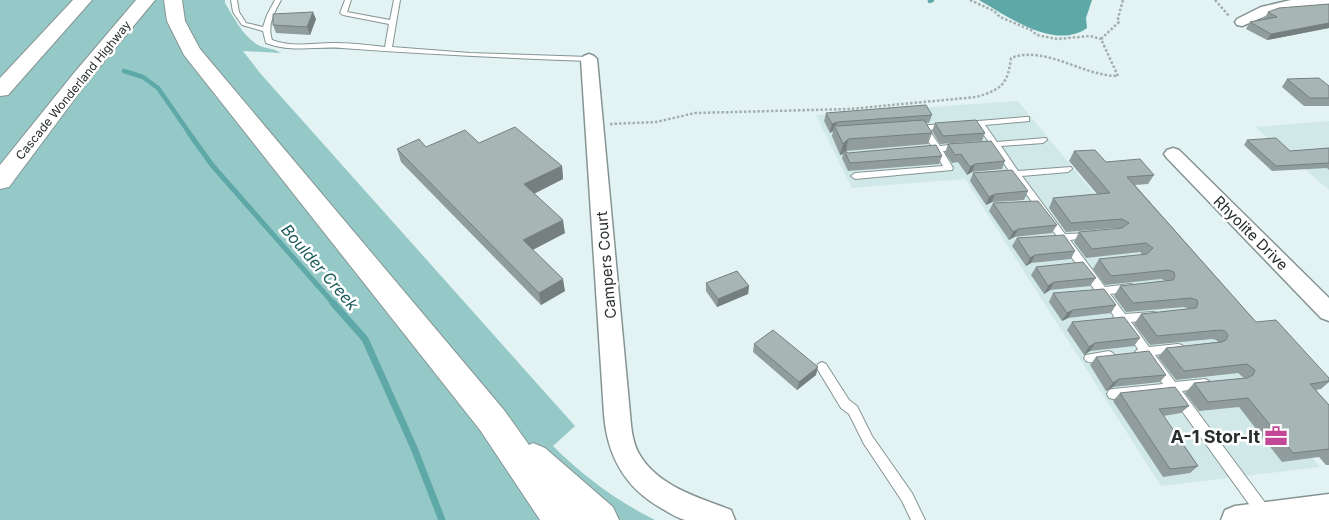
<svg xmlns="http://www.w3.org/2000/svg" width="1329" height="520" font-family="Inter,sans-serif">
	<rect width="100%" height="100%" fill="#e3f3f3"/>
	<!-- built -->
	<path fill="#d0e9e8" d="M1018 101 1092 191 1320 467 1161 486 965 179 852 188 816 115Z
		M1329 121V190L1255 127Z"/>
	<!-- green -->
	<path fill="#95c9c7" d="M0 0H225V3C235 19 242 35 258 45 266 49 274 48 281 53L243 51 260 73 575 426 553 446C583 476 617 501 655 520H0Z"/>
	<!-- water -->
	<path fill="#5ea9a8" d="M979 0H1092L1086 18 1087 28C1055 51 1007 16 979 0Z"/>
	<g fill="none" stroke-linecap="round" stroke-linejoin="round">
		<!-- stream-far2 -->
		<path stroke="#5ea9a8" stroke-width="4.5" d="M930 1 932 0
			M124 71 143 77 158 88 190 134"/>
		<!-- stream-far1 -->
		<path stroke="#5ea9a8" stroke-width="5" d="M189 133 212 165 334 304"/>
		<!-- stream -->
		<path stroke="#5ea9a8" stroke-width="7" d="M333 303 365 339 414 448 442 520"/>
		<defs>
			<path id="lane" d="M231 0H237L239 12 246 23 263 27 267 15 275 0H281C274 13 267 25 272 40 293 48 312 43 334 43 351 43 368 45 385 47L389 24 343 15 340 13 345 0H351L347 12 390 20 394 0H400L392 47 470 53 589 57 593 59 589 61C506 58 424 54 342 48 315 46 293 53 266 43L263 31 242 25 233 12Z
				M1026 117H1029V121L985 125 997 142 1046 138 1047 140 1043 143 1001 146 1018 171 1071 167 1072 169 1068 172 1022 176 1065 234 1093 233 1095 235 1093 237 1070 240 1105 287 1130 284 1134 285 1135 288 1134 291 1110 294 1125 314 1153 312 1157 313 1158 316 1157 319 1131 322 1149 347 1178 344 1182 345 1184 348 1182 351 1155 355 1175 382 1205 379 1209 381 1211 384 1209 387 1182 391 1269 508 1271 513 1269 518 1264 519 1259 518 1169 393 1113 399 1109 398 1107 394 1109 390 1113 389 1163 384 1143 356 1137 355 1135 352 1138 349 1119 323 1114 322 1113 319 1114 316 1099 296 1093 295 1092 292 1094 289 1060 241 1055 240 1053 238 1056 235 1014 177 1009 176 1008 174 1010 172 992 147H986L985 145 989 142 977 126H966L962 124 966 122Z
				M947 124H950V128L929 130 940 146 960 144 964 147 960 150 943 151 953 168 952 170 855 179 851 176 855 173 943 166 935 152 927 153 923 150 924 148 932 147 921 130H914L910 128 914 126Z
				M1109 351 1113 353 1115 356 1113 359C1105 362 1094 364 1086 361L1084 358 1086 355Z
				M822 362 826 364 849 400 857 406 872 436 912 493 925 520H911L902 501 864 444 849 414 841 408 818 370 816 367 818 364Z"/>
			<path id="street" d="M1291 0H1329V6L1280 10 1242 26 1237 25 1235 22 1237 19 1261 7Z
				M589 54 594 56 597 59 630 414C631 426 632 440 638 452 656 486 698 497 731 510L735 520C720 520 700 520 685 520 677 518 668 512 661 508 624 487 607 455 604 414L581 59 584 56Z
				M1173 148 1179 150 1329 298V321L1321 318 1167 158 1164 154 1167 150Z
				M1329 494V520H1221L1225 510 1235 506Z"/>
			<path id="highway" d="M73 0H92L8 95 0 96V78Z
				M136 0H155L88 81 9 187 0 189V165L74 73Z
				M164 0H182L185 21 200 49 504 410 529 445 533 443 545 448 613 507 619 520H540L480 430 184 55 167 21Z"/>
		</defs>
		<!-- lane casing -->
		<use href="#lane" stroke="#859493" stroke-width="2"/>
		<!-- street casing -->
		<use href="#street" stroke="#859493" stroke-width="3"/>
		<!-- highway casing -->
		<use href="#highway" stroke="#859493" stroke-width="2"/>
		<!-- path -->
		<path stroke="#a2aeae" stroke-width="2.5" stroke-dasharray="2.5 2" stroke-linecap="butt" d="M970 0 994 11 1000 17 1031 30 1037 35 1057 39 1090 36 1101 39
			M1215 0 1229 16
			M1101 39 1119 22 1118 18 1123 0
			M610 124 656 122 695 113 850 109 976 97C1001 90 1008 84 1011 58 1046 45 1082 76 1118 76L1101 39"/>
		<!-- lane -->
		<use href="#lane" fill="#fff" fill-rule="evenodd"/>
		<!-- street -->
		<use href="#street" fill="#fff" fill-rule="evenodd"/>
		<!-- highway -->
		<use href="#highway" fill="#fff" fill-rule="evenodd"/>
	</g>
	<!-- wall -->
	<path fill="#909d9c" d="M1329 4V28L1267 40 1246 29 1250 22 1265 19H1264L1268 12Z
		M316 19 310 35 276 33 273 25Z
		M1287 79 1329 86V106H1304L1282 87Z
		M826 113 932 115 929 123H925L932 133 928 144 846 151 848 153 942 156 939 164 848 171 842 158 843 154 840 155 832 136 833 131 830 133 824 121Z
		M935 123 985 133 982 141 940 144 932 131Z
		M1247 140 1290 151 1329 148V170L1327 168 1272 171 1244 145Z
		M479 143 562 166 563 179 534 194 565 233 533 250 565 291 541 305 401 162 397 149Z
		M948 144 1005 161 1002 169 972 172 967 175 958 162 952 163 945 153Z
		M1074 151 1106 162 1154 175 1148 184 1135 185 1256 322 1329 378V382L1321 389 1316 390 1329 405V465H1326L1319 457 1282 462 1239 407 1199 411 1185 393 1194 383 1244 378 1238 373 1176 380 1158 357 1166 348 1218 342 1216 340 1212 339 1150 345 1134 324 1141 314 1189 309 1184 307 1126 312 1114 296 1120 286 1166 281 1161 279 1105 285 1093 269 1099 259 1143 255 1140 252 1086 258 1074 242 1079 232 1117 229 1116 228 1066 232 1049 208 1053 198 1097 194 1069 161Z
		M973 173 1028 191 1024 200 992 202 986 205 970 181Z
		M993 203 1057 225 1052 233 1014 237 1009 240 989 211Z
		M1017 238 1075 251 1071 259 1031 263 1026 266 1012 246Z
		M1036 267 1096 278 1090 286 1050 290 1044 294 1031 275Z
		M706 283 749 286 748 294 717 307 706 291Z
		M1053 293 1116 305 1111 313 1068 318 1062 321 1049 302Z
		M1072 322 1140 338 1134 346 1090 351 1084 355 1067 330Z
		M754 344 816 375 797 390 753 352Z
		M1096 357 1166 375 1160 382 1113 387 1106 391 1090 365Z
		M1120 393 1189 406 1181 413 1163 416 1198 466 1190 473 1163 477 1113 401Z"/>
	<!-- shaded-wall -->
	<path fill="#757f7f" d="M313 12 316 19 310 35 307 27Z
		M1329 23V28L1267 40 1271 34Z
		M837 122 835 128 834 125 833 131 830 133 832 124Z
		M848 139 846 151 844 150 843 154 840 155 843 144Z
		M975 164 972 172 967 175 970 167Z
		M562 166 563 179 527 197 524 184Z
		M995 194 992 202 986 205 989 197Z
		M563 220 565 233 526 253 523 240Z
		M1018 229 1014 237 1009 240 1013 232Z
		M1035 255 1031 263 1026 266 1030 258Z
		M563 279 565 291 541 305 539 293Z
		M1054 282 1050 290 1044 294 1048 286Z
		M749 286 748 294 717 307 718 299Z
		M1073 310 1068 318 1062 321 1067 313Z
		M1095 343 1090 351 1084 355 1089 347Z
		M818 367 816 375 797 390 799 382Z
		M1119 379 1113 387 1106 391 1113 383Z"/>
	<!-- building -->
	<path fill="#a7b6b5" stroke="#757f7f" d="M1329 4V23L1271 34 1250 22 1277 17 1268 12 1279 8Z
		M313 12 307 27 273 25V14Z
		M1319 78 1329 86V98H1310L1287 79Z
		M926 105 932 115 837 122 832 124 826 113Z
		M924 120 932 133 848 139 843 144 834 125 838 126Z
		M976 120 985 133 943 136 935 123Z
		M515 127 562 166 524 184 563 220 523 240 563 279 539 293 397 149 419 139 426 147 465 130 479 143Z
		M1276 138 1290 151 1329 148V163L1276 166 1247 140Z
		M991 141 1005 161 975 164 970 167 961 154 955 155 948 144Z
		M936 145 942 156 850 163 844 150 848 153Z
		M1095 150 1106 162 1140 159 1154 175 1127 177 1256 322 1276 320 1329 378V381L1310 384 1329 405V449L1293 453 1248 398 1208 402 1194 383 1247 378 1253 375 1255 370 1247 364 1184 371 1166 348 1221 342 1226 340 1228 335 1225 331 1220 330 1157 336 1141 314 1196 308 1198 304 1197 300 1191 298 1133 303 1120 286 1173 280 1175 276 1174 272 1168 270 1111 276 1099 259 1147 254 1153 248 1146 243 1092 249 1079 232 1122 228 1129 223 1122 219 1071 223 1053 198 1110 193 1074 151Z
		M1012 170 1028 191 995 194 989 197 973 173Z
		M1038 201 1057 225 1018 229 1013 232 993 203Z
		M1064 235 1075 251 1035 255 1030 258 1017 238Z
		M1083 262 1096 278 1054 282 1048 286 1036 267Z
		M737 271 749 286 718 299 706 283Z
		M1104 289 1116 305 1073 310 1067 313 1053 293Z
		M1124 317 1140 338 1095 343 1089 347 1072 322Z
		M773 330 818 367 799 382 754 344Z
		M1149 351 1166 375 1119 379 1113 383 1096 357Z
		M1175 387 1189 406 1159 409 1198 466 1170 469 1120 393Z"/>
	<!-- icons -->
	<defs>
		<symbol id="office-bare" viewBox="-9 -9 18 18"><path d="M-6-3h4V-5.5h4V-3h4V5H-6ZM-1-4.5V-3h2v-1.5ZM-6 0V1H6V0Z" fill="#c24797" stroke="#fff" stroke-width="2.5" paint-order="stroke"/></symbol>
	</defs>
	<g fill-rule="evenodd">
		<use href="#office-bare" x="1260" y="420" width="32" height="32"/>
	</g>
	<g text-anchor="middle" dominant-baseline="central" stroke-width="5" stroke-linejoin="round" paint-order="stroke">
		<!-- far-street labels -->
		<g font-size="12" fill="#282d2d" stroke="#fff">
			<text transform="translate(73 90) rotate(-51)">Cascade Wonderland Highway</text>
		</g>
		<!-- street labels -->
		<g font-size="15" fill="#282d2d" stroke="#fff">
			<text transform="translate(1251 233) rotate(45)">Rhyolite Drive</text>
			<text transform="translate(606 265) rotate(-95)">Campers Court</text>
		</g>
		<!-- water labels -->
		<g font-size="16" font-style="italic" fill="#1c5b5b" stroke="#fff">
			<text transform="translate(320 267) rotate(49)">Boulder Creek</text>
		</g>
		<!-- near-poi labels -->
		<g font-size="18" font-weight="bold" fill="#282d2d" stroke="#fff" text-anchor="end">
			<text x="1260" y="436">A-1 Stor-It</text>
		</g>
	</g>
</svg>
